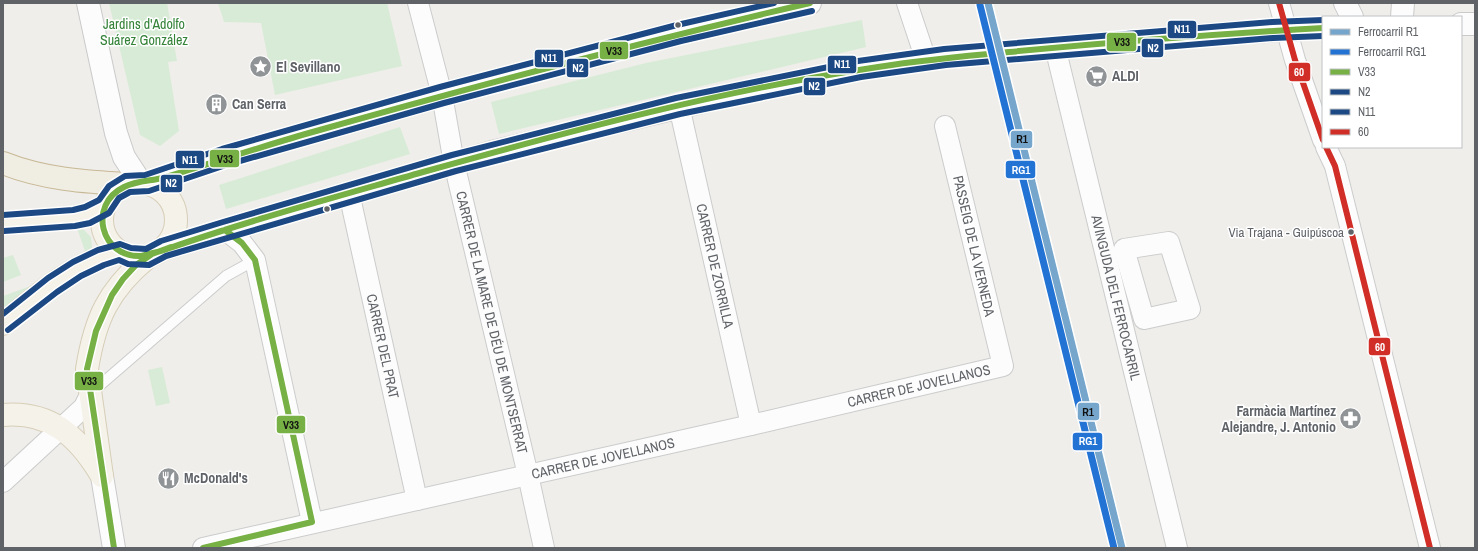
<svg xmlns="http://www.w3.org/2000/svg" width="1478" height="551" font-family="'Archivo Narrow',sans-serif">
	<rect width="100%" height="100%" fill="#efeeea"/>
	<!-- green -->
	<path fill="#d8ebd6" d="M109 3H167L177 61 168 62 179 131 160 146 140 135Z
		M218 3H387L402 66 275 95 261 23 224 22Z
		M862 20 866 47 499 134 491 102 646 63Z
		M400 127 410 154 226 209 219 185Z
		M77 228 84 230 91 237 92 248 86 254Z
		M13 255 21 275 3 282V258Z
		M39 283 3 313V296Z
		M162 367 170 403 156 406 148 370Z"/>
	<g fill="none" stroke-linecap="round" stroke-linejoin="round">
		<defs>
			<path id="lane" d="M91 393 226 276 255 260"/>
			<g id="street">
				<path id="s1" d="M418 3 442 95 454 163 528 475 544 548"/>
				<path d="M907 3 926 60"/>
				<path d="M1279 3 1295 60 1323 140"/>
				<path id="s2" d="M1055 47 1177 548"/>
				<path id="s3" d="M679 106 751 425"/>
				<path d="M1326 147 1335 166 1430 548"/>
				<path id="s4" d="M349 193 417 500"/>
				<path d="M225 230 242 243 255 260 312 522"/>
				<path d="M1169 242 1190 309 1144 319 1124 249Z"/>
				<path d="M3 482 84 407 91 393"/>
				<path id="s5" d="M203 548 751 425 1003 366 945 126"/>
			</g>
			<path id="secondary" d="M88 3 116 133 124 157 141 183
				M1345 3 1352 17
				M1402 17 1403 3
				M1461 24H1475
				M147 183 224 157 442 95 679 33 810 3
				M163 249 492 152 735 94 860 69 945 57 1230 33
				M102 476 114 548"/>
			<path id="primary" d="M102 220a37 37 0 1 1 74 0a37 37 0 1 1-74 0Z
				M3 223 74 218 88 215 104 206
				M3 324C37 295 76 261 120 252
				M3 415C49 411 77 435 100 473
				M102 476 87 369C95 319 108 290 148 257"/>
			<path id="highway" d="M3 163C43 179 85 182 128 184"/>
		</defs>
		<!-- lane casing -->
		<use href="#lane" stroke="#cbcccc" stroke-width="12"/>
		<!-- street casing -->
		<use href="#street" stroke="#cbcccc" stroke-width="22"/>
		<!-- secondary casing -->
		<use href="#secondary" stroke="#cacacb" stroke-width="24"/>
		<!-- primary casing -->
		<use href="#primary" stroke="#d7ceb8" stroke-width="24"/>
		<!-- highway casing -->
		<use href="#highway" stroke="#c8b996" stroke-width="24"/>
		<!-- lane -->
		<use href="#lane" stroke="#fdfcfc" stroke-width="10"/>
		<!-- street -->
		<use href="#street" stroke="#fdfcfc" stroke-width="20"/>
		<!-- secondary -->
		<use href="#secondary" stroke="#fdfcfc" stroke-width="22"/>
		<!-- primary -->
		<use href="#primary" stroke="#f4f2e9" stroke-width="22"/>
		<!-- highway -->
		<use href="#highway" stroke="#f0ede3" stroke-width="22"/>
		<defs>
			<path id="secondary-bridge" d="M1230 33 1323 28"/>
		</defs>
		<!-- secondary-bridge casing -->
		<use href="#secondary-bridge" stroke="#cacacb" stroke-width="24" stroke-linecap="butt"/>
		<!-- secondary-bridge -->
		<use href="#secondary-bridge" stroke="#fdfcfc" stroke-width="22"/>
		<defs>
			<path id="bus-1" d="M810 3C642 42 475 86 309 133 260 147 212 163 163 178 150 181 136 181 124 187 87 205 101 258 141 256 142 256 160 251 161 251 247 221 336 197 423 172 573 130 724 90 878 67 922 60 965 56 1009 52 1114 42 1218 34 1323 28
				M114 548 87 369 96 331 112 295 123 279 136 265 152 254 171 247
				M203 548 312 522 255 260 242 243 225 230"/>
			<path id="bus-2" d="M4 231 75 226 90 223 109 213 119 198 130 192 149 191 226 165 444 103 681 41 812 11
				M8 330 57 292 81 276 104 265 119 260 128 264 149 265 166 256 456 171 680 114 861 77 946 65 1273 38 1323 36"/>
			<path id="bus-3" d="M3 215 73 210 85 207 99 200 109 186 125 176 145 175 222 149 440 87 677 25 774 3
				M3 314 48 278 73 262 98 250 120 244 131 248 146 249 161 241 223 222 452 155 676 98 858 61 944 49 1272 22 1323 20"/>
			<path id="bus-4" d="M1279 3 1295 60 1323 140
				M1326 147 1335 166 1430 548"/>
		</defs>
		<!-- bus-1 casing -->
		<use href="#bus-1" stroke="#fff" stroke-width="9"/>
		<!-- bus-2 casing -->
		<use href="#bus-2" stroke="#fff" stroke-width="9"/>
		<!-- bus-3 casing -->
		<use href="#bus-3" stroke="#fff" stroke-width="9"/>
		<!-- bus-4 casing -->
		<use href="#bus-4" stroke="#fff" stroke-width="9"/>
		<!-- bus-1 -->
		<use href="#bus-1" stroke="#77b045" stroke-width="6"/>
		<!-- bus-2 -->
		<use href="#bus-2" stroke="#1c4883" stroke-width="6"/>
		<!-- bus-3 -->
		<use href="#bus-3" stroke="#1c4883" stroke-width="6"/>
		<!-- bus-4 -->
		<use href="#bus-4" stroke="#d02e26" stroke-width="6"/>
		<defs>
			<path id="rail-1" d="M988 3 1122 548"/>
			<path id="rail-2" d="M980 5 1114 548"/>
		</defs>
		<!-- rail-1 casing -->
		<use href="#rail-1" stroke="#fff" stroke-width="10"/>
		<!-- rail-2 casing -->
		<use href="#rail-2" stroke="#fff" stroke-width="10"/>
		<!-- rail-1 -->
		<use href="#rail-1" stroke="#76a6cb" stroke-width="7"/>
		<!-- rail-2 -->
		<use href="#rail-2" stroke="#2373d5" stroke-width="7"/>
	</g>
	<!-- icons -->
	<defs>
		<symbol id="sight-disc" viewBox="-11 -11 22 22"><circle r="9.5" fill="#919496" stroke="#fff"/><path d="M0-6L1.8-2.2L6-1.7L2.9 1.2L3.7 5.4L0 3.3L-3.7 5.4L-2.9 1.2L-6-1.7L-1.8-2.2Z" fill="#fff"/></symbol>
		<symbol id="supermarket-disc" viewBox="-11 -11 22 22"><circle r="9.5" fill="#919496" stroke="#fff"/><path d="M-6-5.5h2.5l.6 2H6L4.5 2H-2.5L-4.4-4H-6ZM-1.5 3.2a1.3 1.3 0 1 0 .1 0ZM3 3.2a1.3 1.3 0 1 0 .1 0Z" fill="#fff"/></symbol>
		<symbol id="building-disc" viewBox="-11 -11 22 22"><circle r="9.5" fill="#919496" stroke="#fff"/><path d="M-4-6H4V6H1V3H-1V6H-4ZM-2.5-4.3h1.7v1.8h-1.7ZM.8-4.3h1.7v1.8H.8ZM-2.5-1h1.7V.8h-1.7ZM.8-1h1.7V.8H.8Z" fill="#fff"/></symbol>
		<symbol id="pharmacy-disc" viewBox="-11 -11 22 22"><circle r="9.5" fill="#919496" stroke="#fff"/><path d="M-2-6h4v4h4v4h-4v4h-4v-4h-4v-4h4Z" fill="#fff"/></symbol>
		<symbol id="restaurant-disc" viewBox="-11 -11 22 22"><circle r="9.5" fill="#919496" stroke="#fff"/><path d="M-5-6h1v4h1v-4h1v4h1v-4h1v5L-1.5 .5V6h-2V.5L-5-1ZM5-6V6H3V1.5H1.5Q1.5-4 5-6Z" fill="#fff"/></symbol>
	</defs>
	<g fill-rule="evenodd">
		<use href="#sight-disc" x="248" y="54" width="25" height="25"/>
		<use href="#supermarket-disc" x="1084" y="64" width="25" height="25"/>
		<use href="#building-disc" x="204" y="92" width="25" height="25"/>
		<use href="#pharmacy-disc" x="1338" y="406" width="25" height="25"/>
		<use href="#restaurant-disc" x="156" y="466" width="25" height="25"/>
	</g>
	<!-- markers -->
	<g fill="#5f6368" stroke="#fff" stroke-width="1.5">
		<circle cx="678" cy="25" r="3.5"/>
		<circle cx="327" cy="209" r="3.5"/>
		<circle cx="1351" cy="232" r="3.5"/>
	</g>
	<g text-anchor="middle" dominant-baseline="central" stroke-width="3" stroke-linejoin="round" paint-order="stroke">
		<!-- bus labels -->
		<g font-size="13" fill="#5f6368" stroke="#fff" text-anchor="end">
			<text x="1344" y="232">Via Trajana - Guipúscoa</text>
		</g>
		<!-- park labels -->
		<g font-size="14" fill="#348238" stroke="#fff">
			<text x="144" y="24">Jardins d'Adolfo<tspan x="144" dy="16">Suárez González</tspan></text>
		</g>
		<!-- poi labels -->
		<g font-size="14" font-weight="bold" fill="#5f6368" stroke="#fff" text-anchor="start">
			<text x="276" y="67">El Sevillano</text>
			<text x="1112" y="76">ALDI</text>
			<text x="232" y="104">Can Serra</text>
			<text x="1336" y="411" text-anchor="end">Farmàcia Martínez<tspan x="1336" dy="16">Alejandre, J. Antonio</tspan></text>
			<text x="184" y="478">McDonald's</text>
		</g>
		<!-- street labels -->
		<g font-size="14" fill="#5f6368" stroke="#fff">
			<text transform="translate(974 246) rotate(77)">PASSEIG DE LA VERNEDA</text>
			<text stroke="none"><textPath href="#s3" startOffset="164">CARRER DE ZORRILLA</textPath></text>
			<text stroke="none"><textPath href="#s2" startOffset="258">AVINGUDA DEL FERROCARRIL</textPath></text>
			<text stroke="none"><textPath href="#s1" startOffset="328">CARRER DE LA MARE DE DÉU DE MONTSERRAT</textPath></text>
			<text stroke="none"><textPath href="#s4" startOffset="157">CARRER DEL PRAT</textPath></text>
			<text stroke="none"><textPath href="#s5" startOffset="734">CARRER DE JOVELLANOS</textPath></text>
			<text stroke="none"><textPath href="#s5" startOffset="410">CARRER DE JOVELLANOS</textPath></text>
		</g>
	</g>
	<g stroke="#fff" stroke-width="1.5">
		<rect x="1167" y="20" width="30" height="19" rx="4" fill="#1c4883"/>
		<rect x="1106" y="32" width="31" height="20" rx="4" fill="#77b045"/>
		<rect x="1141" y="38" width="23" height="20" rx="4" fill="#1c4883"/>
		<rect x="599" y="41" width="30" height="19" rx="4" fill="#77b045"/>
		<rect x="534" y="49" width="30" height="19" rx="4" fill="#1c4883"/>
		<rect x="827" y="55" width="30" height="19" rx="4" fill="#1c4883"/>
		<rect x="566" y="58" width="23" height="20" rx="4" fill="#1c4883"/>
		<rect x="1288" y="62" width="23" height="20" rx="4" fill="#d02e26"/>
		<rect x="803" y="77" width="23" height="19" rx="4" fill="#1c4883"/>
		<rect x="1010" y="130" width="23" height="19" rx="4" fill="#76a6cb"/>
		<rect x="209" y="149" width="31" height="19" rx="4" fill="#77b045"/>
		<rect x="175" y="150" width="30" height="19" rx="4" fill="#1c4883"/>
		<rect x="1005" y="160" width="31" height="19" rx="4" fill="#2373d5"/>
		<rect x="160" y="174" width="23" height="19" rx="4" fill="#1c4883"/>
		<rect x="1368" y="337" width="23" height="19" rx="4" fill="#d02e26"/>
		<rect x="74" y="371" width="30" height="20" rx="4" fill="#77b045"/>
		<rect x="1077" y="402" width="23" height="19" rx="4" fill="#76a6cb"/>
		<rect x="276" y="415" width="30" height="19" rx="4" fill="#77b045"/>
		<rect x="1072" y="432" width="31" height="19" rx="4" fill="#2373d5"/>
	</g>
	<g font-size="11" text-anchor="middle" font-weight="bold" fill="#fff">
		<text x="1182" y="33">N11</text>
		<text x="1153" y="52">N2</text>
		<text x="549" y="62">N11</text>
		<text x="842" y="68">N11</text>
		<text x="578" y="72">N2</text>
		<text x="1299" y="76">60</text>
		<text x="814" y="90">N2</text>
		<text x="190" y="164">N11</text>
		<text x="1021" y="174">RG1</text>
		<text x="171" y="187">N2</text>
		<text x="1380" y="351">60</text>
		<text x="1088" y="445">RG1</text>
	</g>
	<g font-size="11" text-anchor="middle" font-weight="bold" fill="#111">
		<text x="1122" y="46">V33</text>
		<text x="614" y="55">V33</text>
		<text x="1022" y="143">R1</text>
		<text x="225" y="163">V33</text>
		<text x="89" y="385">V33</text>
		<text x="1088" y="416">R1</text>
		<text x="291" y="429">V33</text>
	</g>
	<!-- border -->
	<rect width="1478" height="551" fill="none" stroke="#5f6368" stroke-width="8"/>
	<!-- legend -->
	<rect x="1322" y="16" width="140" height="132" fill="#ffffff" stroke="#bfc1c3"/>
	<rect x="1330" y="29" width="20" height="6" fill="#76a6cb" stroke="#bfc1c3"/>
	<text x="1358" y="36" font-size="12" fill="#5f6368">Ferrocarril R1</text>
	<rect x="1330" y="49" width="20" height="6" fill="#2373d5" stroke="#bfc1c3"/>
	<text x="1358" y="56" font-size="12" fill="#5f6368">Ferrocarril RG1</text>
	<rect x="1330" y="69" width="20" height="6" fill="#77b045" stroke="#bfc1c3"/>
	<text x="1358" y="76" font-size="12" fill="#5f6368">V33</text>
	<rect x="1330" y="89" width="20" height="6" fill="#1c4883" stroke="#bfc1c3"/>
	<text x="1358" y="96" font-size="12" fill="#5f6368">N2</text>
	<rect x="1330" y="109" width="20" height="6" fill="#1c4883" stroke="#bfc1c3"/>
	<text x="1358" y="116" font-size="12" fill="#5f6368">N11</text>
	<rect x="1330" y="129" width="20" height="6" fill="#d02e26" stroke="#bfc1c3"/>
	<text x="1358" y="136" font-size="12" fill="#5f6368">60</text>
</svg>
